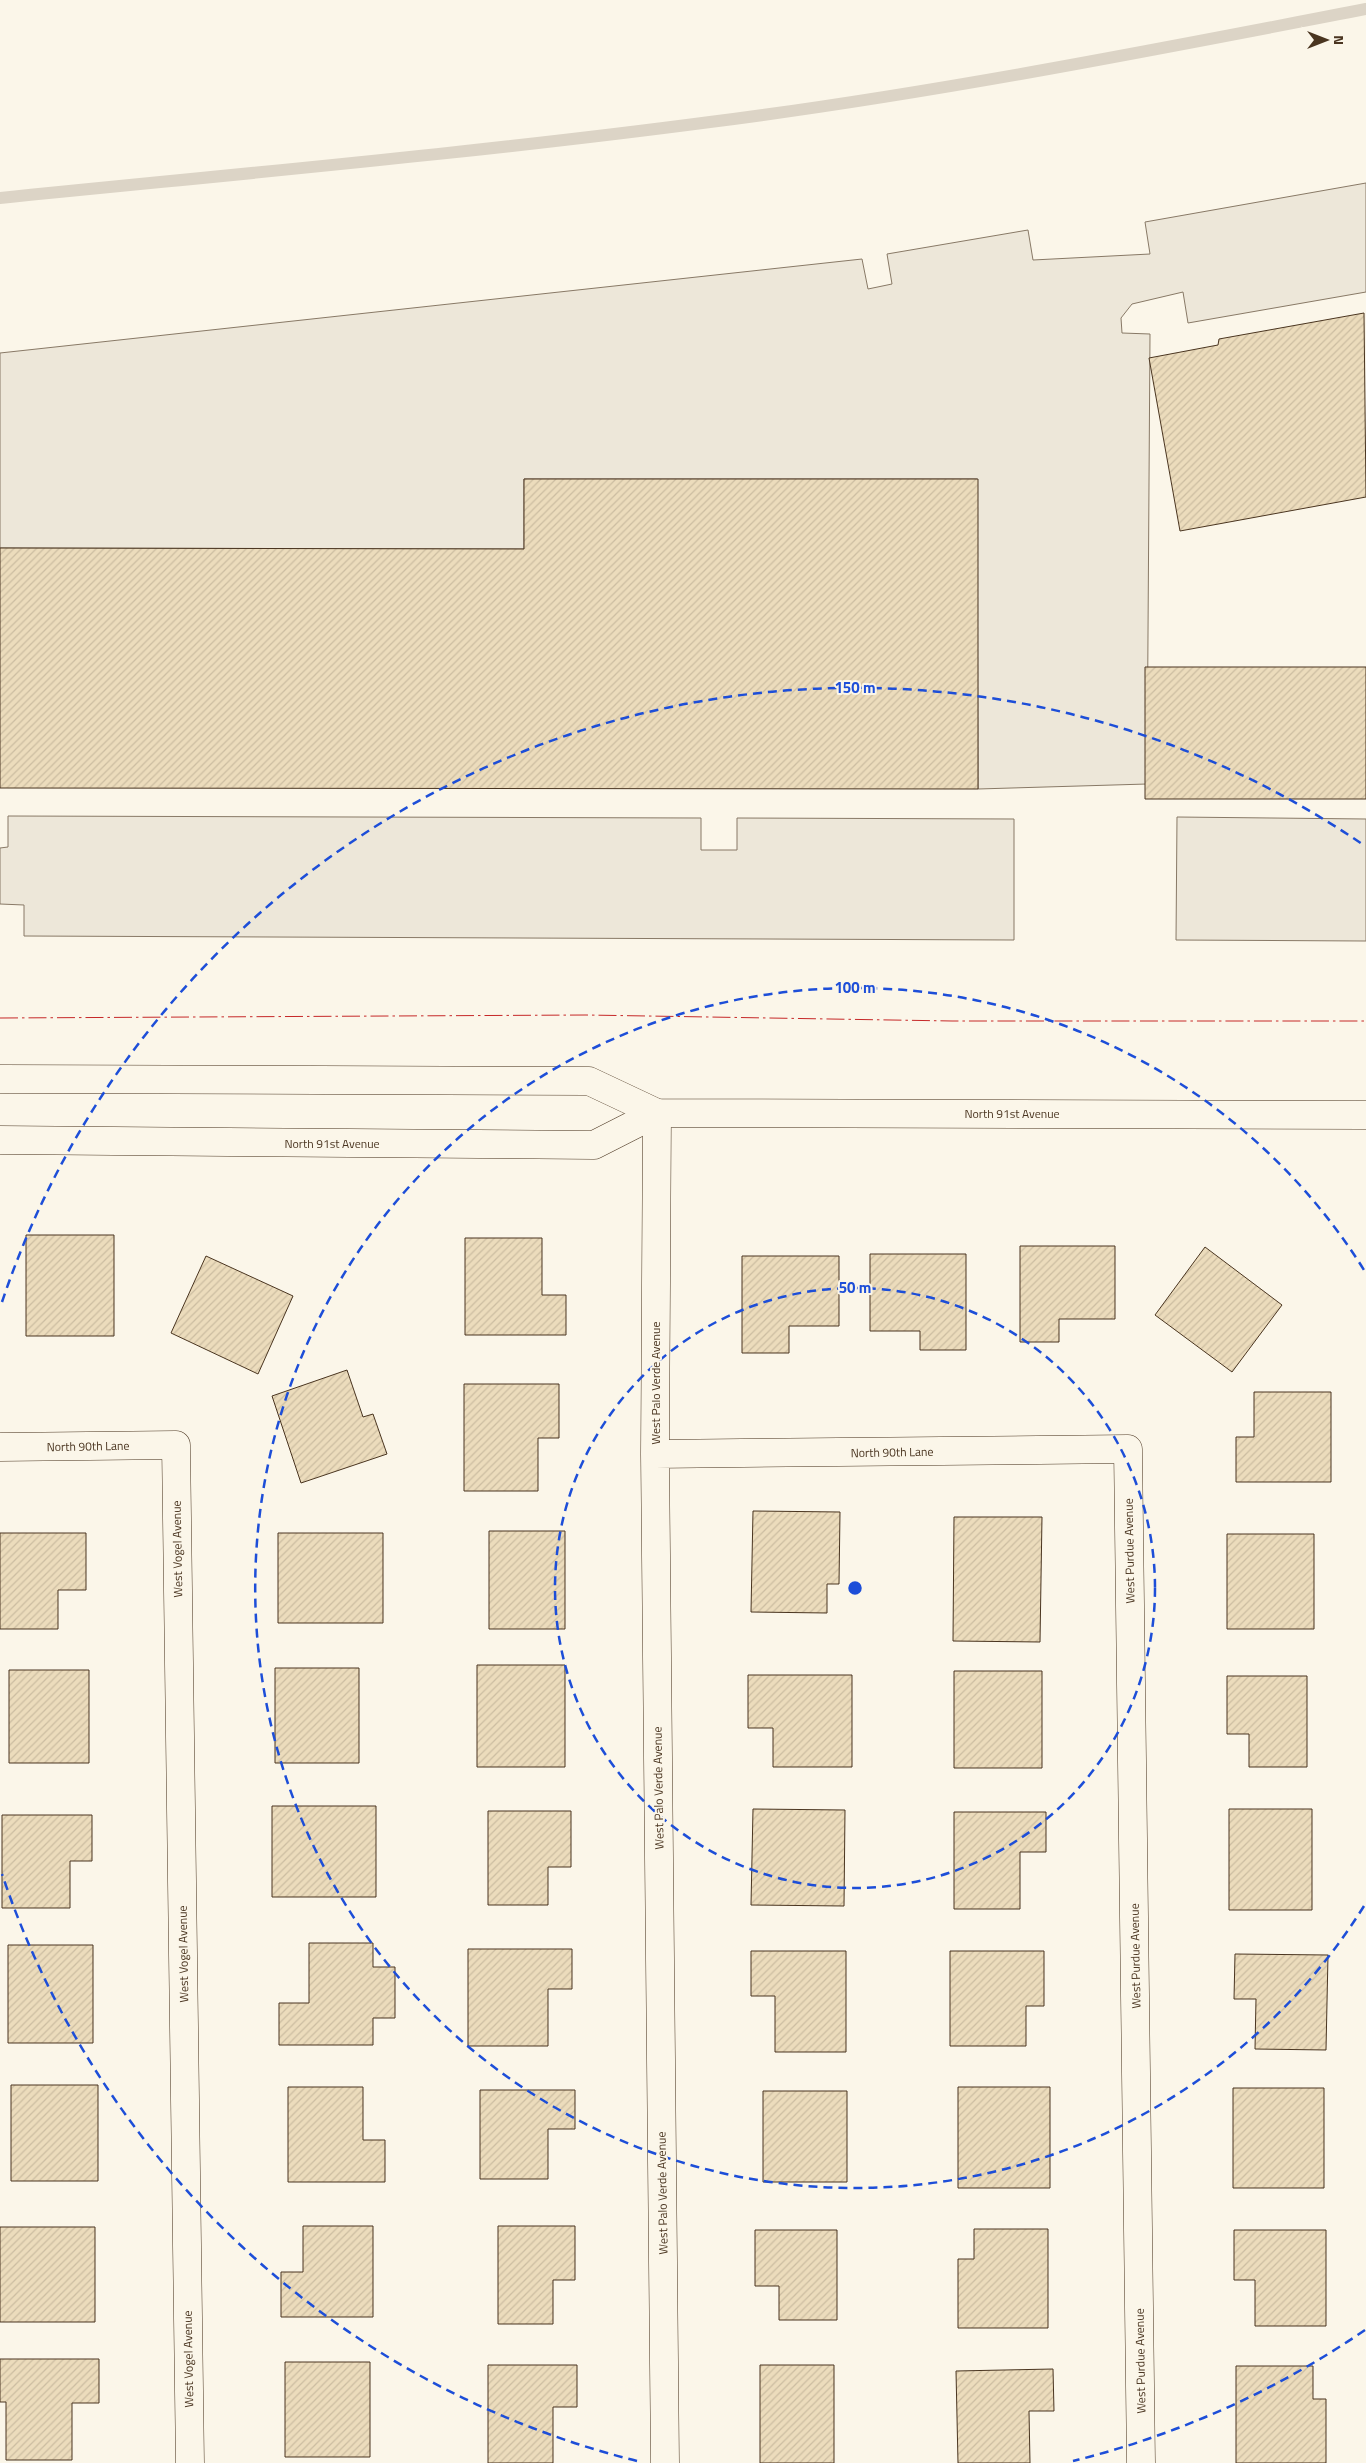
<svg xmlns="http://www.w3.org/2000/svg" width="1366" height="2463" font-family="'Titillium Web',sans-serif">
	<defs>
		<pattern id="building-hatch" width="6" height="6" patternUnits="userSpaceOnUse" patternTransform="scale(1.25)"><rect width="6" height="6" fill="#ecdcbc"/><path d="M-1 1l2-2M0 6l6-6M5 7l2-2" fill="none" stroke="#ccbda1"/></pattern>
	</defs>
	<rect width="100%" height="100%" fill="#fbf6e9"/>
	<!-- parking -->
	<path fill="#ede7d9" stroke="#887966" d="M1366 183V292L1188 323 1183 292 1132 304 1121 318 1122 333 1150 334 1147 784 978 789 977 479H524V549L0 548V353L862 259 868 289 892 284 887 254 1028 230 1033 260 1150 254 1145 222Z
		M8 816 701 818V850H737V818L1014 819V940L24 936V905L0 904V848L8 847Z
		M1177 817 1366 819V941L1176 940Z"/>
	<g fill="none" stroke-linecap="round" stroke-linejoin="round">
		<!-- stream -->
		<path stroke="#dcd4c6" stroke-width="12" d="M0 198C237 174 474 153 710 122 930 94 1148 51 1366 9"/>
	</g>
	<!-- building -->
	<path fill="url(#building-hatch)" stroke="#4a3520" d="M1364 313 1366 497 1180 531 1149 358 1218 345 1219 339Z
		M524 479H978V789L0 788V548L524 549Z
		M1145 667H1366V799H1145Z
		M26 1235H114V1336H26Z
		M465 1238H542V1295H566V1335H465Z
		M1020 1246H1115V1319H1059V1342H1020Z
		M1205 1247 1282 1305 1232 1372 1155 1315Z
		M870 1254H966V1350H920V1331H870Z
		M206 1256 293 1296 258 1374 171 1333Z
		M742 1256H839V1326H789V1353H742Z
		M347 1370 363 1417 373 1414 387 1454 301 1483 272 1396Z
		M464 1384H559V1438H538V1491H464Z
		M1254 1392H1331V1482H1236V1437H1254Z
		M753 1511 840 1512 839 1584H827V1613L751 1612Z
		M954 1517H1042L1040 1642 953 1641Z
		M489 1531H565V1629H489Z
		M0 1533H86V1590H58V1629H0Z
		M278 1533H383V1623H278Z
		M1227 1534H1314V1629H1227Z
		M477 1665H565V1767H477Z
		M275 1668H359V1763H275Z
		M9 1670H89V1763H9Z
		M954 1671H1042V1768H954Z
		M748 1675H852V1767H773V1728H748Z
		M1227 1676H1307V1767H1249V1734H1227Z
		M272 1806H376V1897H272Z
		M753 1809 845 1810 844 1906 751 1905Z
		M1229 1809H1312V1910H1229Z
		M488 1811H571V1867H548V1905H488Z
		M954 1812H1046V1852H1020V1909H954Z
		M2 1815H92V1861H70V1908H2Z
		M309 1943H373V1967H395V2018H373V2045H279V2003H309Z
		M8 1945H93V2043H8Z
		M468 1949H572V1989H548V2046H468Z
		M751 1951H846V2052H775V1996H751Z
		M950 1951H1044V2006H1026V2046H950Z
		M1235 1954 1328 1955 1326 2050 1255 2049 1256 1999H1234Z
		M11 2085H98V2181H11Z
		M288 2087H363V2140H385V2182H288Z
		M958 2087H1050V2188H958Z
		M1233 2088H1324V2188H1233Z
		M480 2090H575V2129H548V2179H480Z
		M763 2091H847V2182H763Z
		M303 2226H373V2317H281V2272H303Z
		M498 2226H575V2280H553V2324H498Z
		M0 2227H95V2322H0Z
		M974 2229H1048V2328H958V2259H974Z
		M755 2230H837V2320H779V2286H755Z
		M1234 2230H1326V2326H1255V2280H1234Z
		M0 2359H99V2403H72V2460H6V2402H0Z
		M285 2362H370V2457H285Z
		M488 2365H577V2407H553V2463H488Z
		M760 2365H834V2463H760Z
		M1236 2366H1313V2399H1326V2463H1236Z
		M1053 2369 1054 2411H1029L1030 2463H958L956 2371Z"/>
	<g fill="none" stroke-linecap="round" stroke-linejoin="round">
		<defs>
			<path id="street" d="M657 1113 655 1454 665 2463
				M0 1447 176 1445 190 2463
				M655 1454 1128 1449 1141 2463"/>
			<path id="secondary" d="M0 1079 589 1081 657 1113 1366 1115
				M0 1140 594 1145 657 1113"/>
		</defs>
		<!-- street casing -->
		<use href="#street" stroke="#4a3520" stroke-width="29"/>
		<!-- secondary casing -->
		<use href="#secondary" stroke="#4a3520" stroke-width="29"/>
		<!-- street -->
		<use href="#street" stroke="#fbf6e9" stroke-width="28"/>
		<!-- secondary -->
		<use href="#secondary" stroke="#fbf6e9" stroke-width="28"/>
		<!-- power -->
		<path stroke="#c62828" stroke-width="1" stroke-dasharray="18 4 2.5 4" stroke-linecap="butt" d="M0 1018 586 1015 952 1021H1366"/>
	</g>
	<!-- distance rings -->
	<g fill="none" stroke="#1d4ed8" stroke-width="2.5" stroke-dasharray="9 6">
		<circle cx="855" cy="1588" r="300"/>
		<path d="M1364 1906A600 600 0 1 1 1364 1270"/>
		<path d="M1365 2330A900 900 0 0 1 1073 2461M637 2461A900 900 0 0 1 2 1874M2 1302A900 900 0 0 1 1365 846"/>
	</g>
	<g text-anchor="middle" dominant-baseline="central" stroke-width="4" stroke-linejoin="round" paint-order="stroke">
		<!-- street labels -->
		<g font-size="12" fill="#4a3520" stroke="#fbf6e9">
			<text x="1012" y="1113">North 91st Avenue</text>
			<text x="332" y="1143">North 91st Avenue</text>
			<text transform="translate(655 1383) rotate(-90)">West Palo Verde Avenue</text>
			<text transform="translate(88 1446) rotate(-1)">North 90th Lane</text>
			<text transform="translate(892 1452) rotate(-1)">North 90th Lane</text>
			<text transform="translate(177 1549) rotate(-91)">West Vogel Avenue</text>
			<text transform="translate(1129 1551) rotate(-91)">West Purdue Avenue</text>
			<text transform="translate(658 1788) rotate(-91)">West Palo Verde Avenue</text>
			<text transform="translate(183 1954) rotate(-91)">West Vogel Avenue</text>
			<text transform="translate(1135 1956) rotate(-91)">West Purdue Avenue</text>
			<text transform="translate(662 2193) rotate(-91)">West Palo Verde Avenue</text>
			<text transform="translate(188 2359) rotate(-91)">West Vogel Avenue</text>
			<text transform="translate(1140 2361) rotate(-91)">West Purdue Avenue</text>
		</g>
	</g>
	<circle cx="855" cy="1588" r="8" fill="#1d4ed8" stroke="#fbf6e9" stroke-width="2.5"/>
	<g font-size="15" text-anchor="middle" font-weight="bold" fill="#1d4ed8" stroke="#fbf6e9" stroke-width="4" stroke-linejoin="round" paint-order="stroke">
		<text x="855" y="693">150 m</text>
		<text x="855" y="993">100 m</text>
		<text x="855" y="1293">50 m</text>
	</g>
	<!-- north arrow -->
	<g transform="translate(1326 40) rotate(90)" stroke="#fbf6e9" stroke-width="4" paint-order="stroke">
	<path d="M0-4L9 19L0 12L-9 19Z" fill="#4a3520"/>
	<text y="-8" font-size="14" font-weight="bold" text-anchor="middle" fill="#4a3520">N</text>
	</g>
</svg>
